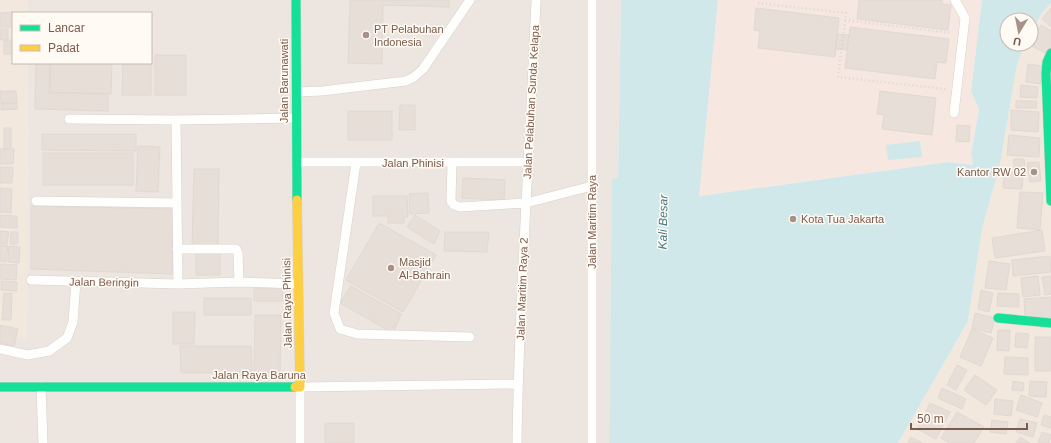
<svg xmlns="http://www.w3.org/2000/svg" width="1051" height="443" font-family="Helvetica,sans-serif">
	<rect width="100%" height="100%" fill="#f9f5f0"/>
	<!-- residential -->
	<path fill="#f2e8de" d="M0 0H28V13H13V63H28L27 340 0 333Z
		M1051 3V443H898L968 321 982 229 1000 164 1017 65 1025 44H1031V32L1042 13Z"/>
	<!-- commercial -->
	<path fill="#f6e8e1" d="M718 0H982L971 91 979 109 971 154 973 165 948 162 698 196Z"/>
	<!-- industrial -->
	<path fill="#ede5e0" d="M28 0H621L618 178 612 179 609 443H0V333L27 340 28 63H151V13H28Z"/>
	<!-- water -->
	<path fill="#d0e8ea" d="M621 0H718L699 196 948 162 973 165 971 154 979 109 971 91 982 0H1051V3L1042 13 1031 32V20H1007V44H1025L1017 65 1000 164 982 229 968 321 898 443H609L612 179 618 178Z
		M920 141 922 157 888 160 886 145Z"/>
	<!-- building -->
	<path fill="#e6ded7" stroke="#e2d8d2" d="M350 0H449V7L383 5 382 64 348 63Z
		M859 0H942V4L951 5 948 30 857 19Z
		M756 8 839 18 835 57 758 48 760 31 754 30Z
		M1051 8V27L1042 19Z
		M14 12 13 27H0V13Z
		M1041 25 1051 31V46L1047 54 1030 45Z
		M850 27 949 39 946 63 937 62 935 79 845 68Z
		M0 29H8V39L0 40Z
		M837 34 849 35 847 50 836 49Z
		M4 40H13V54H4Z
		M151 55V95H122L123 63H151Z
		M155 55H186V95H155Z
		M36 63H50L49 93 108 94V111L35 109Z
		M51 63H112L111 94 50 92Z
		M1028 64 1043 66 1041 84 1026 82Z
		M1021 85 1038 87 1037 98 1020 97Z
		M0 91H16L17 103H1Z
		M880 91 936 98 932 135 882 129 884 115 877 114Z
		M1016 101H1037L1036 108H1016Z
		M1 103H17V109L1 110Z
		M400 105H415V130H399Z
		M1011 110 1039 112 1038 132 1011 130Z
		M348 111H392V140H348Z
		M957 125 970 126 969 142 956 141Z
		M4 128H11V149H4Z
		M42 134H136V151L42 150Z
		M1009 135 1040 138 1039 157 1007 155Z
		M138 146 160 147 158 192 136 191Z
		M0 149H14L13 164H0Z
		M43 153H133V185H43Z
		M1014 159H1024L1025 170H1014Z
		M1039 162 1041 181 1030 182 1027 163Z
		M0 167H13L12 183H0Z
		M194 169H219L218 246 192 245Z
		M1004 171 1023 173 1022 189 1003 188Z
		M463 178 505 180 504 200 462 198Z
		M0 188 12 189 11 213 0 212Z
		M1020 192 1043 193 1040 230 1017 228Z
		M428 193 429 213 410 214 409 194Z
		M373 196H407L408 217H404V223H388V216H373Z
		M31 206 173 209 172 274 31 269Z
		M0 215 17 216V228L0 227Z
		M415 215 440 231 434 244 407 227Z
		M379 223 436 255 403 312 346 280Z
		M1042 230 1045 251 995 258 992 238Z
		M0 231 9 232 7 244H0Z
		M11 232H18V244H10Z
		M445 232H489L487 252 444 251Z
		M0 245 8 246 6 262 0 261Z
		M9 246 20 247 19 263 8 262Z
		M196 251H220V275H196Z
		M1050 256 1051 272 1013 276 1012 260Z
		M989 261 1010 264 1006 290 985 288Z
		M0 264 17 265 16 280 0 279Z
		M1038 276 1040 295 1023 297 1021 278Z
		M1051 276V294L1045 295 1042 277Z
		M1 281 17 282V291L1 290Z
		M351 286 401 314 393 333 340 303Z
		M254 288H282L283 301H254Z
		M981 290 993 293 989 312 978 309Z
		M4 293H12L11 320H2Z
		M998 293 1019 294V307L997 306Z
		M1051 297V317L1025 318 1024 299Z
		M204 298H251V315H204Z
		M173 312H195L194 344H173Z
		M975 313 995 318 991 333 972 328Z
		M255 315H281L280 373 254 372Z
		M0 325 18 329 14 346 0 343Z
		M972 329 993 338 981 366 960 357Z
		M998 330H1010L1009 351 997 350Z
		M1016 333 1029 334 1027 348 1015 347Z
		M1035 337H1051V371H1035Z
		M180 346H251L252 372 181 373Z
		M1005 357 1028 358V375L1004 374Z
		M957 365 967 370 956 390 947 385Z
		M975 375 997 390 986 405 964 390Z
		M1013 381 1024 383 1023 391 1012 390Z
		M1030 381 1047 382 1046 397 1029 396Z
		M942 388 966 399 962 409 938 398Z
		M1021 395 1042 403 1037 417 1016 410Z
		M995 399 1013 401 1011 416 994 414Z
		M930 403 950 412 936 439 917 429Z
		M957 412 984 427 974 443H949L941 438Z
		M1044 415 1051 417V428L1041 425Z
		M1020 419 1037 423 1033 437 1016 432Z
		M992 420 1008 422 1006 434 990 432Z
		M325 423H354V443H325Z
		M1042 432 1051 435 1049 443H1038Z
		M911 437 922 443H908Z
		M1020 437 1030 443H1016Z"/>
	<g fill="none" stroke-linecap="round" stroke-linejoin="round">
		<defs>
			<path id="lane" d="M592 0V443
				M297 92 322 91 406 81 414 77 423 69 470 0
				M954 113 965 18 955 0
				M69 119 176 120 296 118
				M176 120 178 284
				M298 162H529
				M356 163 334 313 340 329 357 334 470 337
				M452 163 451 201 454 205 460 207 526 203 592 186
				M36 201 177 203
				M177 249H236L238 253 239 282
				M31 280 178 284 239 282 298 284
				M0 349 28 355 49 351 67 338 73 322 76 281
				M41 387 43 443
				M300 443V387L518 384
				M517 443C519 295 530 148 536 0"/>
			<path id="fast" d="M296 0 297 200
				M1051 53 1047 62 1046 74 1051 201
				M998 318 1051 323
				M0 387H295"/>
			<path id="slow" d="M295 387H300L297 200"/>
		</defs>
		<!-- lane casing -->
		<use href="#lane" stroke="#d7d1cb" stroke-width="10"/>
		<!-- fast casing -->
		<use href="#fast" stroke="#d9d2cb" stroke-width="10"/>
		<!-- slow casing -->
		<use href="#slow" stroke="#d9d2cb" stroke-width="10"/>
		<!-- path -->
		<path stroke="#dcd5d0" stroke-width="2.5" stroke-dasharray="1 3" stroke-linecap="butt" d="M758 3 846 13 838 77 946 89
			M845 20 952 33"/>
		<!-- lane -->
		<use href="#lane" stroke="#fefefd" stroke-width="9"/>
		<!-- fast -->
		<use href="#fast" stroke="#16e098" stroke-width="9"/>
		<!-- slow -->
		<use href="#slow" stroke="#ffcf43" stroke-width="9"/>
	</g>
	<!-- markers -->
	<g fill="#a69286" stroke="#fffaf3" stroke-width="1.5">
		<circle cx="366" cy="35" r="4"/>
		<circle cx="1034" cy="172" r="4"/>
		<circle cx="793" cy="219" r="4"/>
		<circle cx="391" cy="268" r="4"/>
	</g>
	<g text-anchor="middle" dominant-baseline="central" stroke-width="3" stroke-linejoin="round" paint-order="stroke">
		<!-- poi labels -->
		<g font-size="11" fill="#7a5c4d" stroke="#fffaf3" text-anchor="start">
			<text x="374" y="29">PT Pelabuhan<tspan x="374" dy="13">Indonesia</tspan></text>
			<text x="1026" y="172" text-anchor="end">Kantor RW 02</text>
			<text x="801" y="219">Kota Tua Jakarta</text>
			<text x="399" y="262">Masjid<tspan x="399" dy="13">Al-Bahrain</tspan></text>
		</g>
		<!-- street labels -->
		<g font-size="11" fill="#7a5c4d" stroke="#fffaf3">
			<text transform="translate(284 81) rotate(-90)">Jalan Barunawati</text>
			<text transform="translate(531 102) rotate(-87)">Jalan Pelabuhan Sunda Kelapa</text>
			<text x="413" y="163">Jalan Phinisi</text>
			<text transform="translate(592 222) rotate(-90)">Jalan Maritim Raya</text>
			<text transform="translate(104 282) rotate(1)">Jalan Beringin</text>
			<text transform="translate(522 289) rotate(-88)">Jalan Maritim Raya 2</text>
			<text transform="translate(287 303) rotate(-91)">Jalan Raya Phinisi</text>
			<text x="259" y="375">Jalan Raya Baruna</text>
		</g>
		<!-- water labels -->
		<g font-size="12" font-style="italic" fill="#437c86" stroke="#fffaf3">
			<text transform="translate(663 222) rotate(-89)">Kali Besar</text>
		</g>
	</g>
	<!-- legend -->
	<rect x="12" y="12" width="140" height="52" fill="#fffaf3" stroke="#cabbb1"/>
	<rect x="20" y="25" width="20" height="6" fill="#16e098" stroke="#cabbb1"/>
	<text x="48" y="32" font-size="12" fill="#7a5c4d">Lancar</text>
	<rect x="20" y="45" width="20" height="6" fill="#ffcf43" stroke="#cabbb1"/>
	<text x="48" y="52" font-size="12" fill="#7a5c4d">Padat</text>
	<!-- north arrow -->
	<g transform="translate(1019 32) rotate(190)"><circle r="19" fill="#fffaf3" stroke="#cabbb1"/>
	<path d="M0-3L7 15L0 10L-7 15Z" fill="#a69286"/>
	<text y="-6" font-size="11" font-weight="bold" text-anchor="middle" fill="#7a5c4d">U</text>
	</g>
	<!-- scale -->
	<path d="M911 423v6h116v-6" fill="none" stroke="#7a5c4d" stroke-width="2"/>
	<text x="917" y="423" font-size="12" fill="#7a5c4d" stroke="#fffaf3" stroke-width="3" paint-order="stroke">50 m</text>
</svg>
